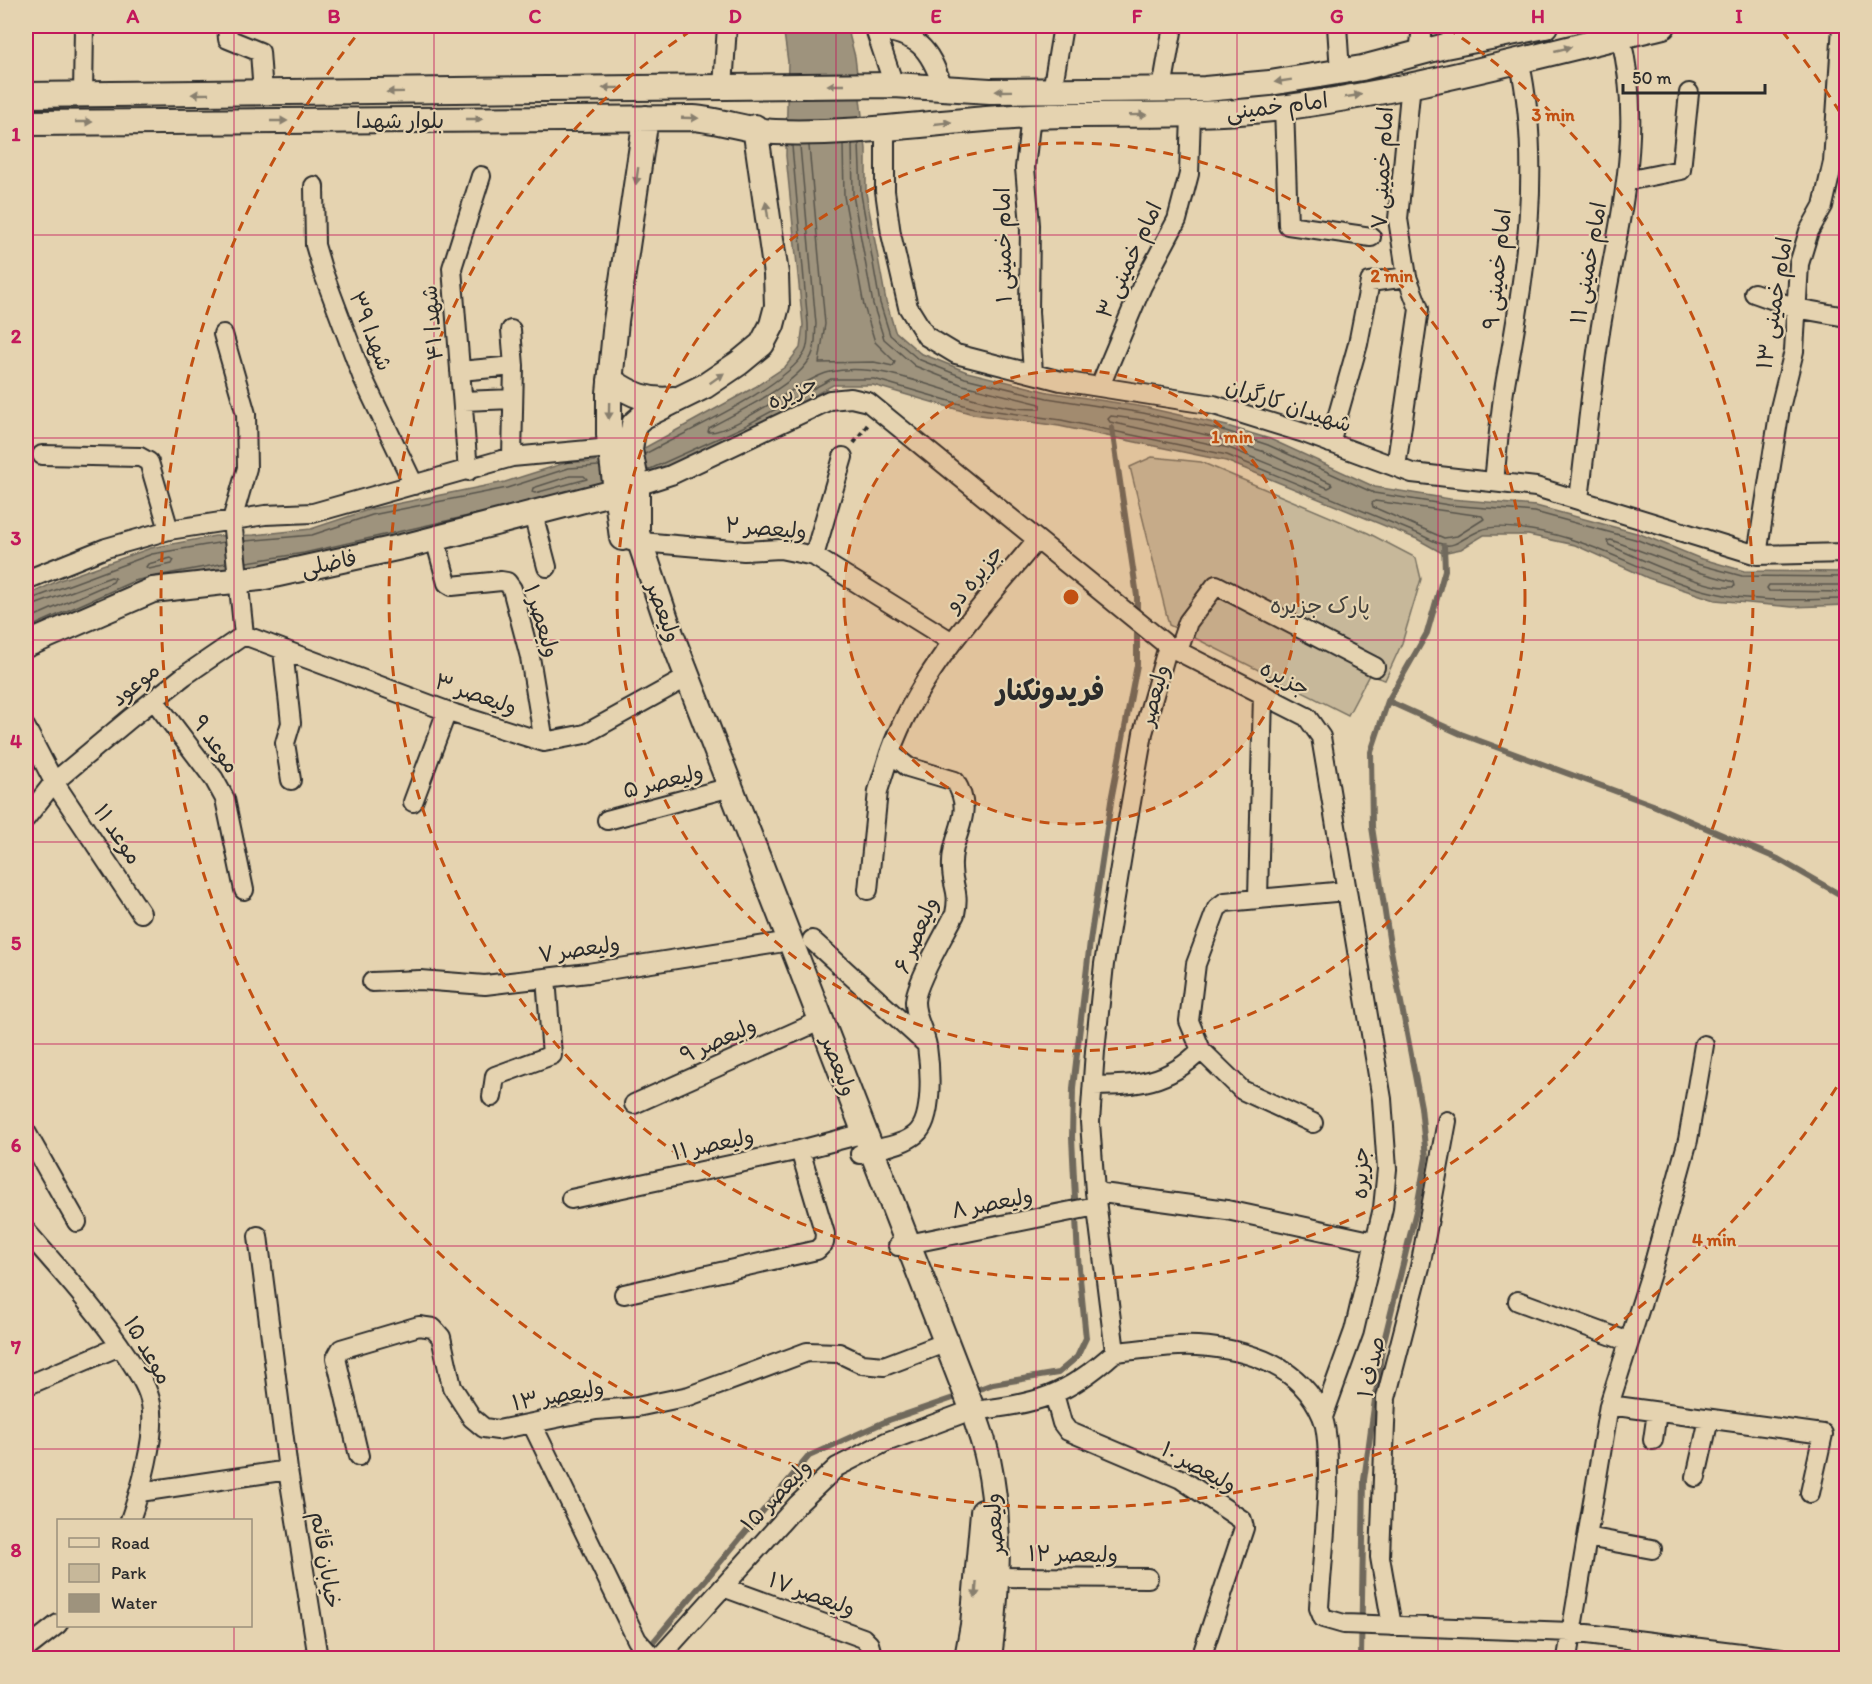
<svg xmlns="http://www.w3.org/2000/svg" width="1872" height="1684" font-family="Itim,'Playpen Sans Arabic',sans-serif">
	<rect width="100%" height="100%" fill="#e5d3b0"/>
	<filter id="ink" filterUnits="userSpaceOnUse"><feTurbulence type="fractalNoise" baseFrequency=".0167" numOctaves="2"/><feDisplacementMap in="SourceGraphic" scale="12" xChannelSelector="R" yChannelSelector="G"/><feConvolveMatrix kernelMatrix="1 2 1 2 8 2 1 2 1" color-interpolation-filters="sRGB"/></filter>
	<g filter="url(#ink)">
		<!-- green -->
		<path fill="#c7b89a" stroke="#797262" stroke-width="1.5" d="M1152 457 1201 462 1368 533 1416 558 1421 579 1402 643 1385 680 1369 675 1348 715 1169 625 1130 467Z"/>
		<!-- water -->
		<path fill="#9e937d" stroke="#70695c" stroke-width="1.5" d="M783 26H847L855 57 866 149V193L886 301 895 331 920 353 967 372 1048 392 1144 407 1227 426 1270 439 1375 487 1450 499 1536 506 1640 534 1699 558 1744 571 1846 572V605L1792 607 1715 600 1648 578 1575 545 1528 535H1484L1461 549 1442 553 1417 539 1226 461 1059 426 973 414 873 385H833L746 432 652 475 586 495 258 568 217 569 176 577 26 635V596L60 580 151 548 215 536 254 535 311 529 371 509 505 482 568 462H590L639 451 755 387 785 367 800 348 803 325 786 156 788 62Z"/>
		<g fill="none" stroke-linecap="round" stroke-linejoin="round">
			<!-- shore -->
			<path stroke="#59554c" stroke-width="1.5" d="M859 144 861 194 880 303 890 335 918 359 965 378 1047 398 1143 413 1226 431 1268 445 1374 493 1449 505 1535 512 1638 540 1697 564 1742 576 1846 577
				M800 146 816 324C815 333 816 344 813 352 804 382 735 413 709 428L708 432C732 435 802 378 830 372 892 357 973 412 1040 409V404L963 385 915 366 884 339 873 304 853 195 852 144
				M809 146 825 324 819 363 874 362 893 366 895 362 875 342 864 306 844 196 843 145
				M1111 416 1142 420 1224 439 1265 452 1331 483 1332 486 1328 488 1229 448 1110 422 1108 419Z
				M645 454C683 433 785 388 805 352 809 345 808 332 808 324L792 146
				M648 470 743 427 831 379H874L974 408 1061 420 1227 455 1419 534C1456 553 1448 545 1481 530 1492 525 1518 528 1531 530 1596 539 1651 579 1715 593 1757 603 1803 599 1846 599
				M570 476H584L587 479 535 493 532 492 533 488Z
				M1375 501 1482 516 1484 519 1457 536 1444 538 1373 507 1372 503Z
				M1611 540 1695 571 1734 582 1735 586C1716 595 1631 555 1609 545L1607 541Z
				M245 541 312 535 372 515 507 488 569 468 599 466
				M171 558 174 560 172 564 149 569 146 567 148 564Z
				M247 562 304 553 477 514
				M151 577 226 563
				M1846 585H1769L1767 588 1769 591 1846 592
				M26 601 152 554 224 542
				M26 608 111 577 115 578 113 582 26 620
				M26 629 134 581 151 577"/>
			<!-- stream -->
			<path stroke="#70695c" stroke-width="6" d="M1388 701 1461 734 1653 805 1778 859 1846 898
				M971 1392 993 1384 1058 1373 1077 1357 1086 1338 1078 1258 1072 1138 1073 1088 1090 941 1112 795 1137 665V596L1112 428
				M640 1658 809 1456 889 1420 962 1395
				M1361 1658 1364 1480 1382 1349 1417 1207 1426 1157 1421 1107 1390 945 1372 827 1371 752 1388 701 1427 633 1445 570 1444 546"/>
			<defs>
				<path id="minor" d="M227 26 228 39 260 52 263 93
					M874 26 894 85
					M1337 26 1340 72
					M875 29C918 36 928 45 943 87
					M1419 54 1422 26
					M723 87 727 26
					M1162 89 1173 26
					M1052 91 1063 26
					M83 95 84 26
					M1284 107 1288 225 1371 237
					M1031 116 1025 168 1030 225 1029 312 1033 373
					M885 130V191L891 234 908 307 926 336 956 354 1061 381 1214 405 1304 433 1412 473 1536 487 1757 555 1846 553
					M1626 181 1681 170 1689 93
					M314 186 315 245 323 272 362 376 414 485
					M1754 293 1796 308 1846 317
					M460 371 514 366 511 330
					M1100 386 1142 286 1177 220 1189 174 1191 115
					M463 401 513 399
					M1330 443 1358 344 1370 282 1407 277
					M42 455 140 457 149 462 169 530
					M512 457 514 366
					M1396 467 1419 309 1407 277 1398 219 1411 83
					M468 471 452 268 481 176
					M1494 482C1498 446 1500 409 1507 373 1526 272 1542 162 1519 59
					M637 486 671 475 830 400 851 398 868 402 1168 646 1307 717 1321 737 1382 1099 1387 1169 1383 1208 1354 1331 1323 1417
					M1579 499C1587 437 1592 375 1603 314 1619 218 1645 132 1620 35
					M533 514 547 567
					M435 539 447 583 452 586 501 581 507 582 512 589 530 657 544 742
					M630 541 744 551 780 549 814 556 949 640 950 645
					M1757 555 1780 408 1794 351 1799 264 1809 231 1823 206 1833 162 1842 26
					M814 556 843 457
					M26 580 106 548 169 530 265 515 313 513 512 457 610 448
					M244 635 455 714 544 742 585 734 688 677
					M283 650 291 723 285 743 291 780
					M1178 651 1188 622 1216 585 1375 667
					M154 700 214 779 225 799 244 890
					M26 728 54 782 141 913
					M413 802 447 711
					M26 818 54 782 132 717 184 676 244 635 232 520 247 468 246 414 223 334
					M607 820 731 787
					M868 890 878 791 890 753
					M1258 898 1263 694
					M812 940 925 1043
					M372 982 420 980 485 985 588 973 778 943 790 939
					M1093 1086C1138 1085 1167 1084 1201 1050
					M492 1097 495 1076 552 1055 546 978
					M634 1104 822 1020
					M1313 1123 1242 1090 1201 1050 1189 1021 1196 964 1217 908 1225 902 1346 891
					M26 1132 77 1222
					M860 1154C877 1148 902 1146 916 1134 934 1119 930 1067 927 1046 924 1030 915 1018 915 1002 915 984 946 932 955 914 960 890 952 887 952 868 950 833 977 816 955 781L908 767 890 753C918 672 982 606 1036 541
					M1095 1192 1227 1210 1375 1242
					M571 1199 800 1150 865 1133
					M26 1231C62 1272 99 1313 129 1359 138 1373 148 1387 151 1404 157 1434 140 1492 130 1520
					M258 1236 288 1470 318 1658
					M898 1246 1096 1206
					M624 1294 817 1250 824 1243 825 1234 800 1150
					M1518 1301 1629 1342
					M1115 1352C1142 1350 1171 1344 1197 1346 1248 1349 1301 1366 1322 1416 1336 1449 1321 1567 1319 1608L1323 1618 1344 1624 1571 1632 1781 1658
					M1115 1352 1095 1192 1090 1122 1095 1051 1104 964 1127 825 1143 733 1168 646
					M26 1386 120 1346
					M1054 1394 1062 1423 1068 1431 1181 1479 1242 1520 1244 1528 1201 1658
					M1609 1405 1823 1434 1810 1493
					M973 1411C1038 1403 1065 1397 1115 1352
					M532 1424 637 1640 653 1658
					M1653 1440 1657 1412
					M359 1456 336 1358 341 1349 419 1326 433 1328 441 1337 452 1387 472 1418 484 1428 498 1430 596 1410 637 1407 689 1396 807 1352 839 1353 862 1364 884 1366 947 1342
					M1696 1477 1709 1419
					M140 1492 288 1470
					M1587 1537 1652 1549
					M997 1577 1148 1578
					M723 1587 863 1638 869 1644 873 1658
					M1392 1626 1380 1557 1386 1398 1420 1267 1447 1121
					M26 1649 58 1624
					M659 1658 797 1505 837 1467 886 1442 961 1414
					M1567 1658 1609 1405 1652 1270 1688 1140 1704 1045"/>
				<path id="major" d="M26 95 894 85 990 91 1205 89 1270 83 1362 68 1445 46 1545 26
					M26 123 693 118C720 120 750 131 775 132 861 135 945 120 1031 116 1111 113 1192 118 1272 109 1404 93 1534 56 1663 26
					M755 127 776 274 777 306 772 325 762 344 739 363 705 386 642 417 634 424 630 450 637 486V533L671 634 973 1411C978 1427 985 1444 988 1460 1002 1526 997 1593 989 1658
					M610 380C632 395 648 402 674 399
					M622 538 609 435V393L616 321 646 118
					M26 645 153 590 260 578 410 545 630 488
					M967 1658 973 1625 983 1512"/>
			</defs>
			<!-- minor casing -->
			<use href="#minor" stroke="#2b2b2b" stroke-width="22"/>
			<!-- major casing -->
			<use href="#major" stroke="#2b2b2b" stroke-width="28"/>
			<!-- path -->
			<path stroke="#2b2b2b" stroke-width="4" stroke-dasharray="4.5 4.5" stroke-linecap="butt" d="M854 443 869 423"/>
			<!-- minor -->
			<use href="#minor" stroke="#e5d3b0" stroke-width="18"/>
			<!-- major -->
			<use href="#major" stroke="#e5d3b0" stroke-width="24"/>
		</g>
		<!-- one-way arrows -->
		<defs><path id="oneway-solid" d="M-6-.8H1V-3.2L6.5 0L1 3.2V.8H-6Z" transform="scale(1.5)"/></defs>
		<g fill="#887f6e">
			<use href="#oneway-solid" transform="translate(1563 49) rotate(-13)"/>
			<use href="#oneway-solid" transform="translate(1283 81) rotate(171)"/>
			<use href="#oneway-solid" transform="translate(836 85) rotate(180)"/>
			<use href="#oneway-solid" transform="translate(611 88) rotate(179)"/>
			<use href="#oneway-solid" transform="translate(1004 91) rotate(179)"/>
			<use href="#oneway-solid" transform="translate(395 92) rotate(179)"/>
			<use href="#oneway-solid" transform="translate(200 94) rotate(179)"/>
			<use href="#oneway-solid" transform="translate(1353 96) rotate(-9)"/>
			<use href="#oneway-solid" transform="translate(1138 115) rotate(-1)"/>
			<use href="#oneway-solid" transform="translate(690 118) rotate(2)"/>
			<use href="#oneway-solid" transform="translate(474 119)"/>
			<use href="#oneway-solid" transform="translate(279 121)"/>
			<use href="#oneway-solid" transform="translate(84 122)"/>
			<use href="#oneway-solid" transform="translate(943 123) rotate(-6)"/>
			<use href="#oneway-solid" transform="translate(637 176) rotate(98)"/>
			<use href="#oneway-solid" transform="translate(767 210) rotate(-98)"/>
			<use href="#oneway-solid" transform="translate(717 378) rotate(-35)"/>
			<use href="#oneway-solid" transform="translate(609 411) rotate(91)"/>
			<use href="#oneway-solid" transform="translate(976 1590) rotate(94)"/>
		</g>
	</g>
	<!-- grid -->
	<path fill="none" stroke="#c2185b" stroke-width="1.5" stroke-opacity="0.55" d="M234 26V1520M434 26V1658M635 26V1658M836 26V1658M1036 26V1658M1237 26V1658M1438 26V1658M1638 26V1658M26 235H1846M26 438H1846M26 640H1846M26 842H1846M26 1044H1846M26 1246H1846M26 1449H1846M234 1626V1658"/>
	<!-- distance rings -->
	<circle cx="1071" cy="597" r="227" fill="#c25012" fill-opacity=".12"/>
	<g fill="none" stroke="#c25012" stroke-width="3" stroke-dasharray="10 8">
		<circle cx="1071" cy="597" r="227"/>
		<circle cx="1071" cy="597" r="454"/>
		<path d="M1447 28A682 682 0 1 1 695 28"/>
		<path d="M1846 1072A909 909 0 1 1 360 31M1782 31A909 909 0 0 1 1846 122"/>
	</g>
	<g text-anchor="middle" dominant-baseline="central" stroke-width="4.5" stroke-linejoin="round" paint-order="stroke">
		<!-- street labels -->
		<g font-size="22" fill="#2b2b2b" stroke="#e5d3b0">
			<text transform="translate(1277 106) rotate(-7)">امام خمینی</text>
			<text x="400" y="120">بلوار شهدا</text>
			<text transform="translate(1382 168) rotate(-87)">امام خمینی ۷</text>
			<text transform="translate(1003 245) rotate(-91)">امام خمینی ۱</text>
			<text transform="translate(1129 260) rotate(-65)">امام خمینی ۳</text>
			<text transform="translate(1588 263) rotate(-80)">امام خمینی ۱۱</text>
			<text transform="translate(1497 269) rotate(-84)">امام خمینی ۹</text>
			<text transform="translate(1774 303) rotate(-81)">امام خمینی ۱۳</text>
			<text transform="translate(432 323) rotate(-95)">شهدا ۴۱</text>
			<text transform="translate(371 331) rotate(69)">شهدا ۳۹</text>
			<text transform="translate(792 392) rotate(-24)">جزیره</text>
			<text transform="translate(1289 405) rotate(18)">شهیدان کارگران</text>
			<text transform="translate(766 528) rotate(5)">ولیعصر ۲</text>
			<text transform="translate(329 563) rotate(-12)">فاضلی</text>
			<text transform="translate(974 578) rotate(-51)">جزیره دو</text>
			<text transform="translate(664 612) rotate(70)">ولیعصر</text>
			<text transform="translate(542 621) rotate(73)">ولیعصر ۱</text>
			<text transform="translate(1285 678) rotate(27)">جزیره</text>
			<text transform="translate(135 684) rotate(-39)">موعود</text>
			<text transform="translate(476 694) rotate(19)">ولیعصر ۳</text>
			<text transform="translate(1154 695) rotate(-75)">ولیعصر</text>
			<text transform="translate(216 744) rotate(55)">موعد ۹</text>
			<text transform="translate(663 781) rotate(-14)">ولیعصر ۵</text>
			<text transform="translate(118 834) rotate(56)">موعد ۱۱</text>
			<text transform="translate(916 935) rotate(-67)">ولیعصر ۶</text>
			<text transform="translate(579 949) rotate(-8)">ولیعصر ۷</text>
			<text transform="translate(718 1040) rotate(-24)">ولیعصر ۹</text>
			<text transform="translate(839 1066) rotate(69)">ولیعصر</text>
			<text transform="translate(713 1144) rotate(-12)">ولیعصر ۱۱</text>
			<text transform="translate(1360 1173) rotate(-89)">جزیره</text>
			<text transform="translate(992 1203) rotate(-11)">ولیعصر ۸</text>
			<text transform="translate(148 1350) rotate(60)">موعد ۱۵</text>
			<text transform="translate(1371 1367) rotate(-78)">صدف ۱</text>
			<text transform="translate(558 1395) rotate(-10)">ولیعصر ۱۳</text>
			<text transform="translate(1199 1467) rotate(29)">ولیعصر ۱۰</text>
			<text transform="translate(776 1495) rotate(-46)">ولیعصر ۱۵</text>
			<text transform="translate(994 1524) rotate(-94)">ولیعصر</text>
			<text transform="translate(1073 1554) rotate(1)">ولیعصر ۱۲</text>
			<text transform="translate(326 1560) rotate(81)">خیابان قائم</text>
			<text transform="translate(812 1594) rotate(20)">ولیعصر ۱۷</text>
		</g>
		<!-- park labels -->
		<g font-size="22" fill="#42403c" stroke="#e5d3b0">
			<text x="1320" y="605">پارک جزیره</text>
		</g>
		<!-- district labels -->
		<g font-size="28" font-weight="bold" fill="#2b2b2b" stroke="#e5d3b0">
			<text x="1050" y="690">فریدونکنار</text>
		</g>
	</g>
	<circle cx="1071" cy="597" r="9" fill="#c25012" stroke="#e5d3b0" stroke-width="3"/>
	<g font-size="18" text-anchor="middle" font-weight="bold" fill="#c25012" stroke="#e5d3b0" stroke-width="4.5" stroke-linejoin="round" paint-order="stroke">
		<text x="1553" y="121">3 min</text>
		<text x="1392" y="282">2 min</text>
		<text x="1232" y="443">1 min</text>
		<text x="1714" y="1246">4 min</text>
	</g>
	<!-- margin -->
	<rect width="1872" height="1684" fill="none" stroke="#e5d3b0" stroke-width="66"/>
	<!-- legend -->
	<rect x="57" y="1519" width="195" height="108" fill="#e5d3b0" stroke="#9b907b" stroke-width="1.5"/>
	<rect x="69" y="1538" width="30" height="9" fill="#e5d3b0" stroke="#9b907b" stroke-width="1.5"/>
	<text x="111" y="1549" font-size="18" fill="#2b2b2b">Road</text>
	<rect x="69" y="1564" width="30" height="18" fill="#c7b89a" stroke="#9b907b" stroke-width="1.5"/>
	<text x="111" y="1579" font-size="18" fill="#2b2b2b">Park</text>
	<rect x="69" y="1594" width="30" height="18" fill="#9e937d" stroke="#9b907b" stroke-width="1.5"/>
	<text x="111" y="1609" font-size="18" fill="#2b2b2b">Water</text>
	<!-- scale -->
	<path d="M1623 84v9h142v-9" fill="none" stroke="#2b2b2b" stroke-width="3"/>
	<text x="1632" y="84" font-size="18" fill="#2b2b2b" stroke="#e5d3b0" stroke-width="4.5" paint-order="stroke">50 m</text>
	<rect x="33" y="33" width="1806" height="1618" fill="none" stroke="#c2185b" stroke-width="2"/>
	<g font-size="20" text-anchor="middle" font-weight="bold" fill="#c2185b">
		<text x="133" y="23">A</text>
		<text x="334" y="23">B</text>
		<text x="535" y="23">C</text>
		<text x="735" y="23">D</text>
		<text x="936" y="23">E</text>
		<text x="1137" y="23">F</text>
		<text x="1337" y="23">G</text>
		<text x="1538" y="23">H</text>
		<text x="1739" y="23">I</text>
		<text x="16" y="141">1</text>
		<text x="16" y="343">2</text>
		<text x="16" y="545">3</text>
		<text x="16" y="748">4</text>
		<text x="16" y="950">5</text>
		<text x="16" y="1152">6</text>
		<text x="16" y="1354">7</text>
		<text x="16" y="1557">8</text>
	</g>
</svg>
